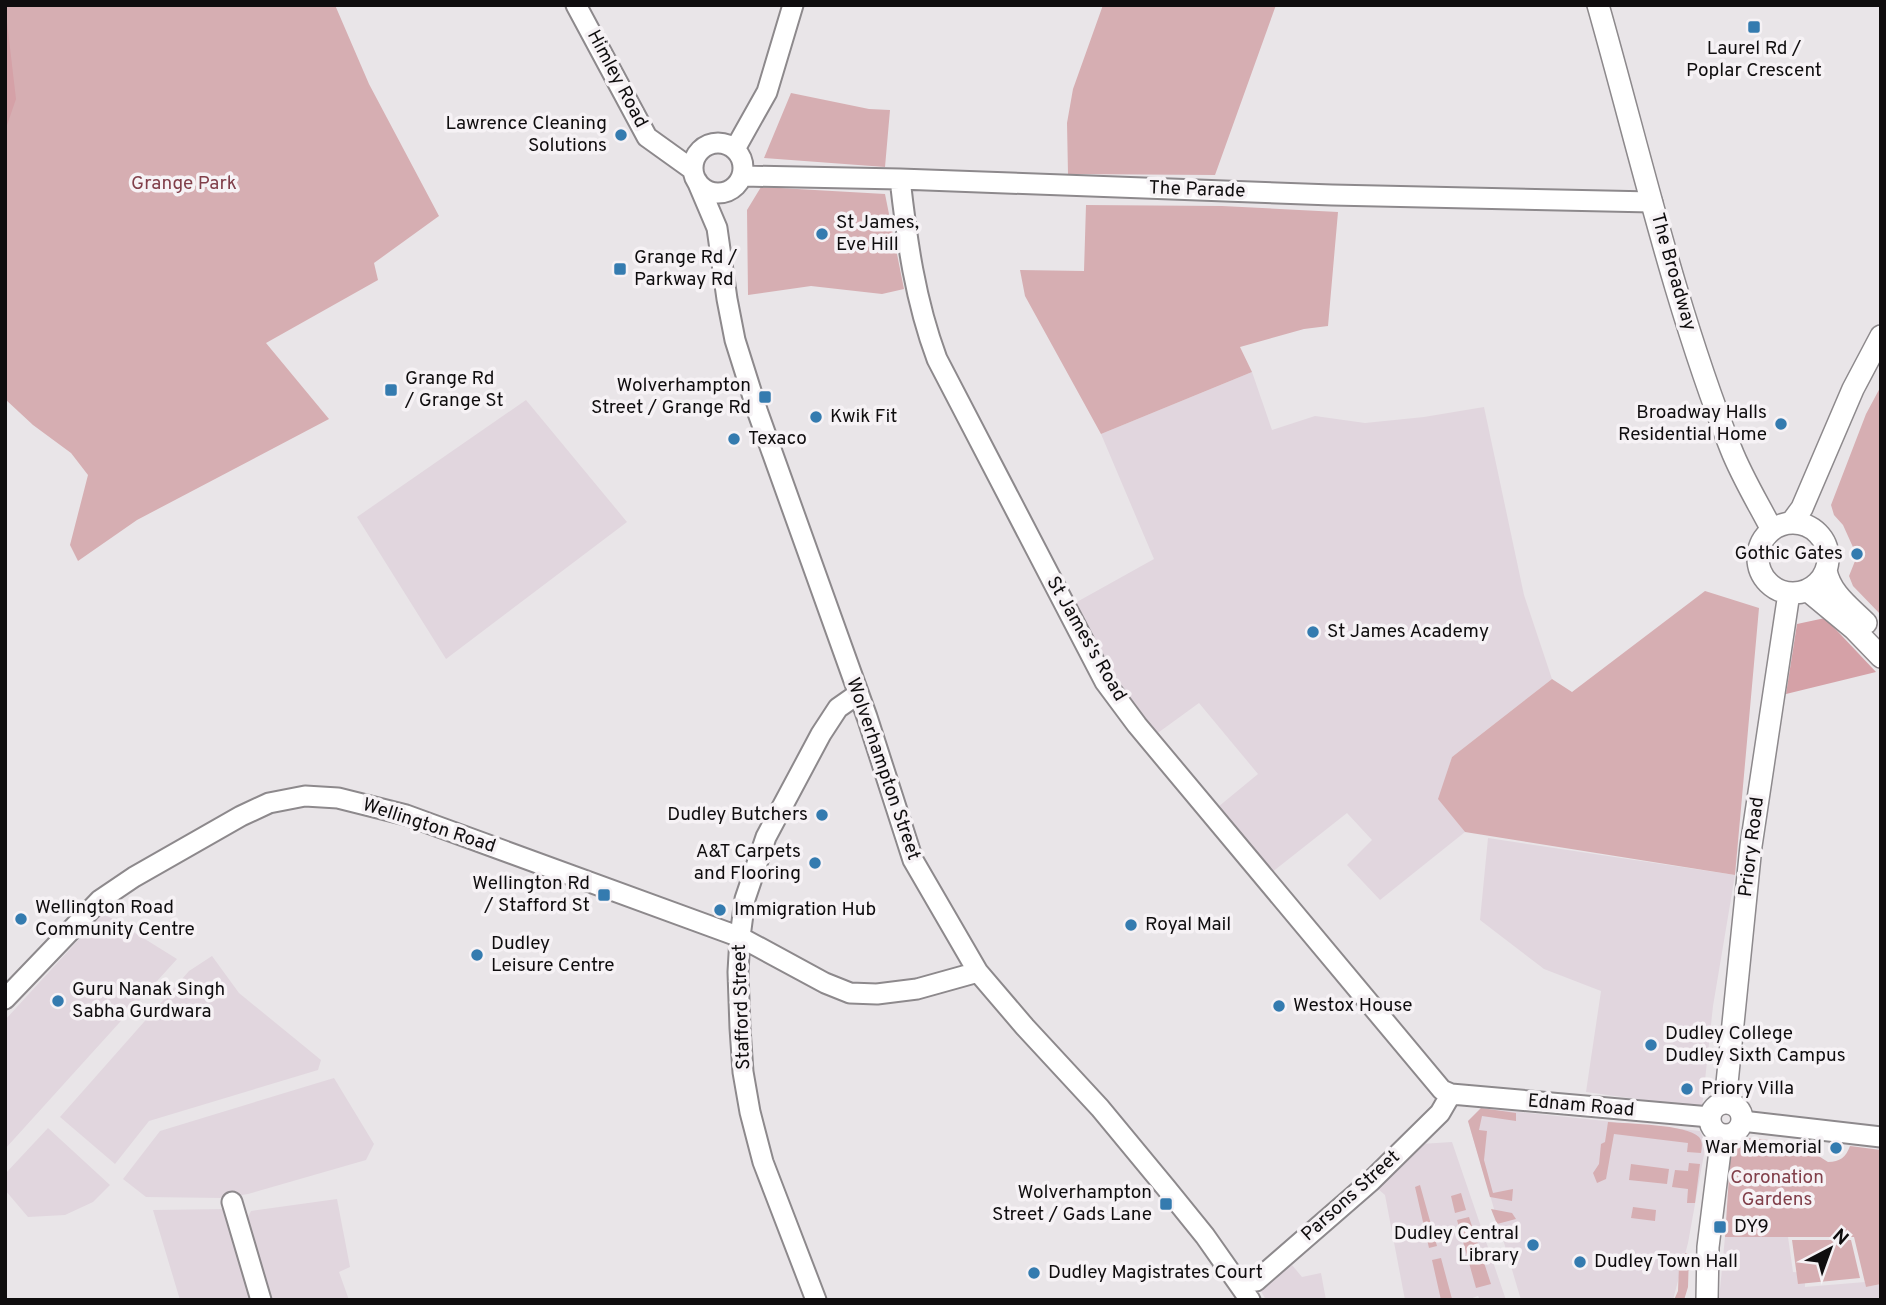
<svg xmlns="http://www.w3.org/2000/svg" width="1886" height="1305" font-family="Overpass,sans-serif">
	<rect width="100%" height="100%" fill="#e9e5e8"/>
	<!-- built -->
	<path fill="#e1d6de" d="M1252 372 1272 430 1315 416 1365 423 1424 417 1484 407 1524 595 1552 679 1452 757 1439 799 1465 832 1380 900 1347 865 1372 840 1347 813 1271 873 1218 807 1258 774 1199 703 1155 735 1104 661 1075 603 1154 559 1101 434Z
		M526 400 627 522 446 659 357 517Z
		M1488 838 1735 875 1713 1006 1702 1108 1586 1092 1601 991 1544 969 1480 920Z
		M103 913 177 959 5 1149V1020Z
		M212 956 239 993 321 1060 318 1070 149 1121 115 1164 60 1117 189 971Z
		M334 1078 374 1144 366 1160 248 1194 223 1198 146 1197 123 1179 160 1131Z
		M1481 1108 1700 1131 1706 1144 1702 1165 1688 1243 1673 1300H1521L1468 1121Z
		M48 1128 110 1185 93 1202 65 1215 28 1217 5 1190V1174Z
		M1452 1142 1506 1300H1480L1478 1296 1467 1300H1405L1385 1195 1378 1189 1421 1144Z
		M337 1199 350 1267 339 1272 349 1300H269L246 1221 251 1211Z
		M226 1209 253 1300H180L153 1210Z
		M1725 1237H1788L1793 1272 1805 1273V1287L1865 1282 1866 1287 1881 1284V1300H1719Z
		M1292 1265 1302 1277 1321 1273 1326 1300H1266L1259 1288Z"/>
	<!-- green -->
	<path fill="#d6aeb2" d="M5 5H335L369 84 439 216 374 263 378 280 266 343 329 419 137 520 78 561 70 545 88 475 71 453 33 425 5 399Z
		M1103 5H1276L1215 175 1068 174 1067 123 1073 89Z
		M791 93 869 109 890 110 885 167 764 158Z
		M761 187 885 194 904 289 882 294 811 286 748 295 747 210Z
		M1086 205 1222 206 1338 212 1328 326 1304 329 1240 347 1252 372 1101 434 1025 296 1020 270 1084 271Z
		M1881 386V615L1853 586 1849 576 1857 556 1843 525 1834 515 1831 505 1866 414Z
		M1705 591 1759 608 1735 875 1465 832 1438 799 1452 757 1552 679 1572 692Z
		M1481 1108 1516 1113V1121L1482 1116 1479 1130 1487 1131 1484 1160 1493 1193 1513 1189 1512 1201 1490 1197 1468 1121Z
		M1608 1122C1628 1124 1686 1124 1699 1137 1703 1142 1702 1147 1701 1153L1687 1152 1688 1143 1614 1134 1606 1179 1597 1183 1593 1173 1599 1164 1601 1144 1605 1142Z
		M1746 1138 1813 1144 1817 1155 1828 1162C1840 1162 1846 1157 1850 1146L1881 1150V1284L1866 1287 1854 1237H1725L1730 1161 1734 1149Z
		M1689 1163 1700 1164 1695 1203H1687L1688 1189 1672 1187 1675 1170 1688 1171Z
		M1631 1164 1669 1169 1667 1184 1629 1180Z
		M1420 1185 1437 1246 1429 1248 1415 1187Z
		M1461 1193 1466 1210 1455 1213 1451 1196Z
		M1633 1207 1656 1210 1655 1221 1631 1218Z
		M1491 1209 1512 1213 1516 1219 1497 1224Z
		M1469 1217 1491 1284 1476 1288 1457 1220Z
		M1792 1240H1851L1860 1278 1798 1284Z
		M1685 1253 1689 1254 1688 1287 1684 1300H1674L1678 1291 1679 1266H1683Z
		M1441 1258 1452 1299 1441 1300 1432 1260Z"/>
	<!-- forest -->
	<path fill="#d5a1a7" d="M5 5 16 99 5 131Z
		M1825 618 1876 672 1786 694 1797 624Z"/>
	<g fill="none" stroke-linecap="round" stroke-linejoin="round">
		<defs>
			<path id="secondary" d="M576 5 647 137 693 170
				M693 168a25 25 0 1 1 50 0a25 25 0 1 1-50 0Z
				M735 149 767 92 793 5
				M743 176 900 179 1332 195 1652 202
				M900 179C907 241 915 300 937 359L1105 682 1137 725 1442 1090 1451 1094 1710 1117
				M697 181 717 228 727 299 735 340 758 413 867 717 913 860 978 972 1025 1027 1100 1108 1167 1189 1205 1236 1250 1300
				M5 999 100 900 134 877 241 816 269 803 305 796 338 798 406 815 740 937 825 983 850 993 877 994 917 989 978 972
				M1742 1121 1881 1137
				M232 1202 261 1300
				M1239 1282 1256 1281 1371 1181 1440 1113 1451 1094
				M816 1300 763 1162 750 1112 743 1072 740 1028 738 972 740 937 745 899 766 837 821 734 838 708 858 694"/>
			<path id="primary" d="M1598 5C1640 153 1674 305 1731 449 1742 477 1758 503 1772 530
				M1791 523 1802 508 1853 389 1881 336
				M1758 558a35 35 0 1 1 70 0a35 35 0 1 1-70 0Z
				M1826 570C1830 593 1850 607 1866 623
				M1807 590 1854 629 1881 657
				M1725 1103 1751 846 1789 593
				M1710 1119a16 16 0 1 1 32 0a16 16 0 1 1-32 0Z
				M1707 1300 1708 1247 1722 1135"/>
		</defs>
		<!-- secondary casing -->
		<use href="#secondary" stroke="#8d898c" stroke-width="23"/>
		<!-- primary casing -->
		<use href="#primary" stroke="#8d898c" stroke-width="24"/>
		<!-- secondary -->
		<use href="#secondary" stroke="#fff" stroke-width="19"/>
		<!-- primary -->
		<use href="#primary" stroke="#fff" stroke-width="21"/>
	</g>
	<!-- markers -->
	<g fill="#347baf" stroke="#f6f2f5" stroke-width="2.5">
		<rect x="1747" y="20" width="14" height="14" rx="3.5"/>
		<circle cx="621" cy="135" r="7"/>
		<circle cx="822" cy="234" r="7"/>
		<rect x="613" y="262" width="14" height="14" rx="3.5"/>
		<rect x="384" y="383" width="14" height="14" rx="3.5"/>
		<rect x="758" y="390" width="14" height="14" rx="3.5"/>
		<circle cx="816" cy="417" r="7"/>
		<circle cx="1781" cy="424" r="7"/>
		<circle cx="734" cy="439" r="7"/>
		<circle cx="1857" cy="554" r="7"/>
		<circle cx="1313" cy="632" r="7"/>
		<circle cx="822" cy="815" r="7"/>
		<circle cx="815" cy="863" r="7"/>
		<rect x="597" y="888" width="14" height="14" rx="3.5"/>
		<circle cx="720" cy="910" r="7"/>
		<circle cx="21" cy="919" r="7"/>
		<circle cx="1131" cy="925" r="7"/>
		<circle cx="477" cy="955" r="7"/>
		<circle cx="58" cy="1001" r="7"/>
		<circle cx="1279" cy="1006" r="7"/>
		<circle cx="1651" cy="1045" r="7"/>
		<circle cx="1687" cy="1089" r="7"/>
		<circle cx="1836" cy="1148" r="7"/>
		<rect x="1159" y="1197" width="14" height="14" rx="3.5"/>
		<rect x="1713" y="1220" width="14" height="14" rx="3.5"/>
		<circle cx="1533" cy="1245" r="7"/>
		<circle cx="1580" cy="1262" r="7"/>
		<circle cx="1034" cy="1273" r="7"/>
	</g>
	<g text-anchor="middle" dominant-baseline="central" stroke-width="7" stroke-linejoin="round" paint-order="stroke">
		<!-- poi labels -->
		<g font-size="19" fill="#0f0d0e" stroke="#f6f2f5" text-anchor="start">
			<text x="1754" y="49" text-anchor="middle">Laurel Rd /<tspan x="1754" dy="22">Poplar Crescent</tspan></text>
			<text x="607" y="124" text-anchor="end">Lawrence Cleaning<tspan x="607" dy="22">Solutions</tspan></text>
			<text x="836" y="223">St James,<tspan x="836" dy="22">Eve Hill</tspan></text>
			<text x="634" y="258">Grange Rd /<tspan x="634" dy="22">Parkway Rd</tspan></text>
			<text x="405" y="379">Grange Rd<tspan x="405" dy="22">/ Grange St</tspan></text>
			<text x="751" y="386" text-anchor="end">Wolverhampton<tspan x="751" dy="22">Street / Grange Rd</tspan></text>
			<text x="1767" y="413" text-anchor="end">Broadway Halls<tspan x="1767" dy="22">Residential Home</tspan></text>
			<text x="830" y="417">Kwik Fit</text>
			<text x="748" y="439">Texaco</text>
			<text x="1843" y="554" text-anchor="end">Gothic Gates</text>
			<text x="1327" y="632">St James Academy</text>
			<text x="808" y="815" text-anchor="end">Dudley Butchers</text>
			<text x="801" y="852" text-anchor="end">A&amp;T Carpets<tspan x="801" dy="22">and Flooring</tspan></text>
			<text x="590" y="884" text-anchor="end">Wellington Rd<tspan x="590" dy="22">/ Stafford St</tspan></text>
			<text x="35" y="908">Wellington Road<tspan x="35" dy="22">Community Centre</tspan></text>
			<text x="734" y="910">Immigration Hub</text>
			<text x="1145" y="925">Royal Mail</text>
			<text x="491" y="944">Dudley<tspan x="491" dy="22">Leisure Centre</tspan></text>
			<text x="72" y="990">Guru Nanak Singh<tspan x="72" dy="22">Sabha Gurdwara</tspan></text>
			<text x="1293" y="1006">Westox House</text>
			<text x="1665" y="1034">Dudley College<tspan x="1665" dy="22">Dudley Sixth Campus</tspan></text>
			<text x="1701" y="1089">Priory Villa</text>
			<text x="1822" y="1148" text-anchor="end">War Memorial</text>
			<text x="1152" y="1193" text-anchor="end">Wolverhampton<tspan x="1152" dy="22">Street / Gads Lane</tspan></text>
			<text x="1734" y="1227">DY9</text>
			<text x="1519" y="1234" text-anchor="end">Dudley Central<tspan x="1519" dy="22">Library</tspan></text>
			<text x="1594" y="1262">Dudley Town Hall</text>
			<text x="1048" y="1273">Dudley Magistrates Court</text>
		</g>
		<!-- street labels -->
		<g font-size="19" fill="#0f0d0e" stroke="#f6f2f5">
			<text transform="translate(617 79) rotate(62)">Himley Road</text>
			<text transform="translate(1197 190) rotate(2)">The Parade</text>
			<text transform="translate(1673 272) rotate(74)">The Broadway</text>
			<text transform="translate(1086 639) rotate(60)">St James's Road</text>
			<text transform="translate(883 769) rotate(71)">Wolverhampton Street</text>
			<text transform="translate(429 826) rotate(18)">Wellington Road</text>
			<text transform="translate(1752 847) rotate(-83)">Priory Road</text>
			<text transform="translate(742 1007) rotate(-92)">Stafford Street</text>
			<text transform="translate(1581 1106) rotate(5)">Ednam Road</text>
			<text transform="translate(1351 1196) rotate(-42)">Parsons Street</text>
		</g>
		<!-- park labels -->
		<g font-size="19" fill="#813f4a" stroke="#f6f2f5">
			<text x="184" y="184">Grange Park</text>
			<text x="1777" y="1178">Coronation<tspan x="1777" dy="22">Gardens</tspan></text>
		</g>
	</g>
	<!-- border -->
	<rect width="1886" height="1305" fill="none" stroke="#0f0d0e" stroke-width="14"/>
	<!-- north arrow -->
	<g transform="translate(1830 1249) rotate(41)" stroke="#f6f2f5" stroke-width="5" paint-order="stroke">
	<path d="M0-5L12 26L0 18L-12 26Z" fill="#0f0d0e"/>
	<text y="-10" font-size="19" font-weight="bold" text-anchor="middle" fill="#0f0d0e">N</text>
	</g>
</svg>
